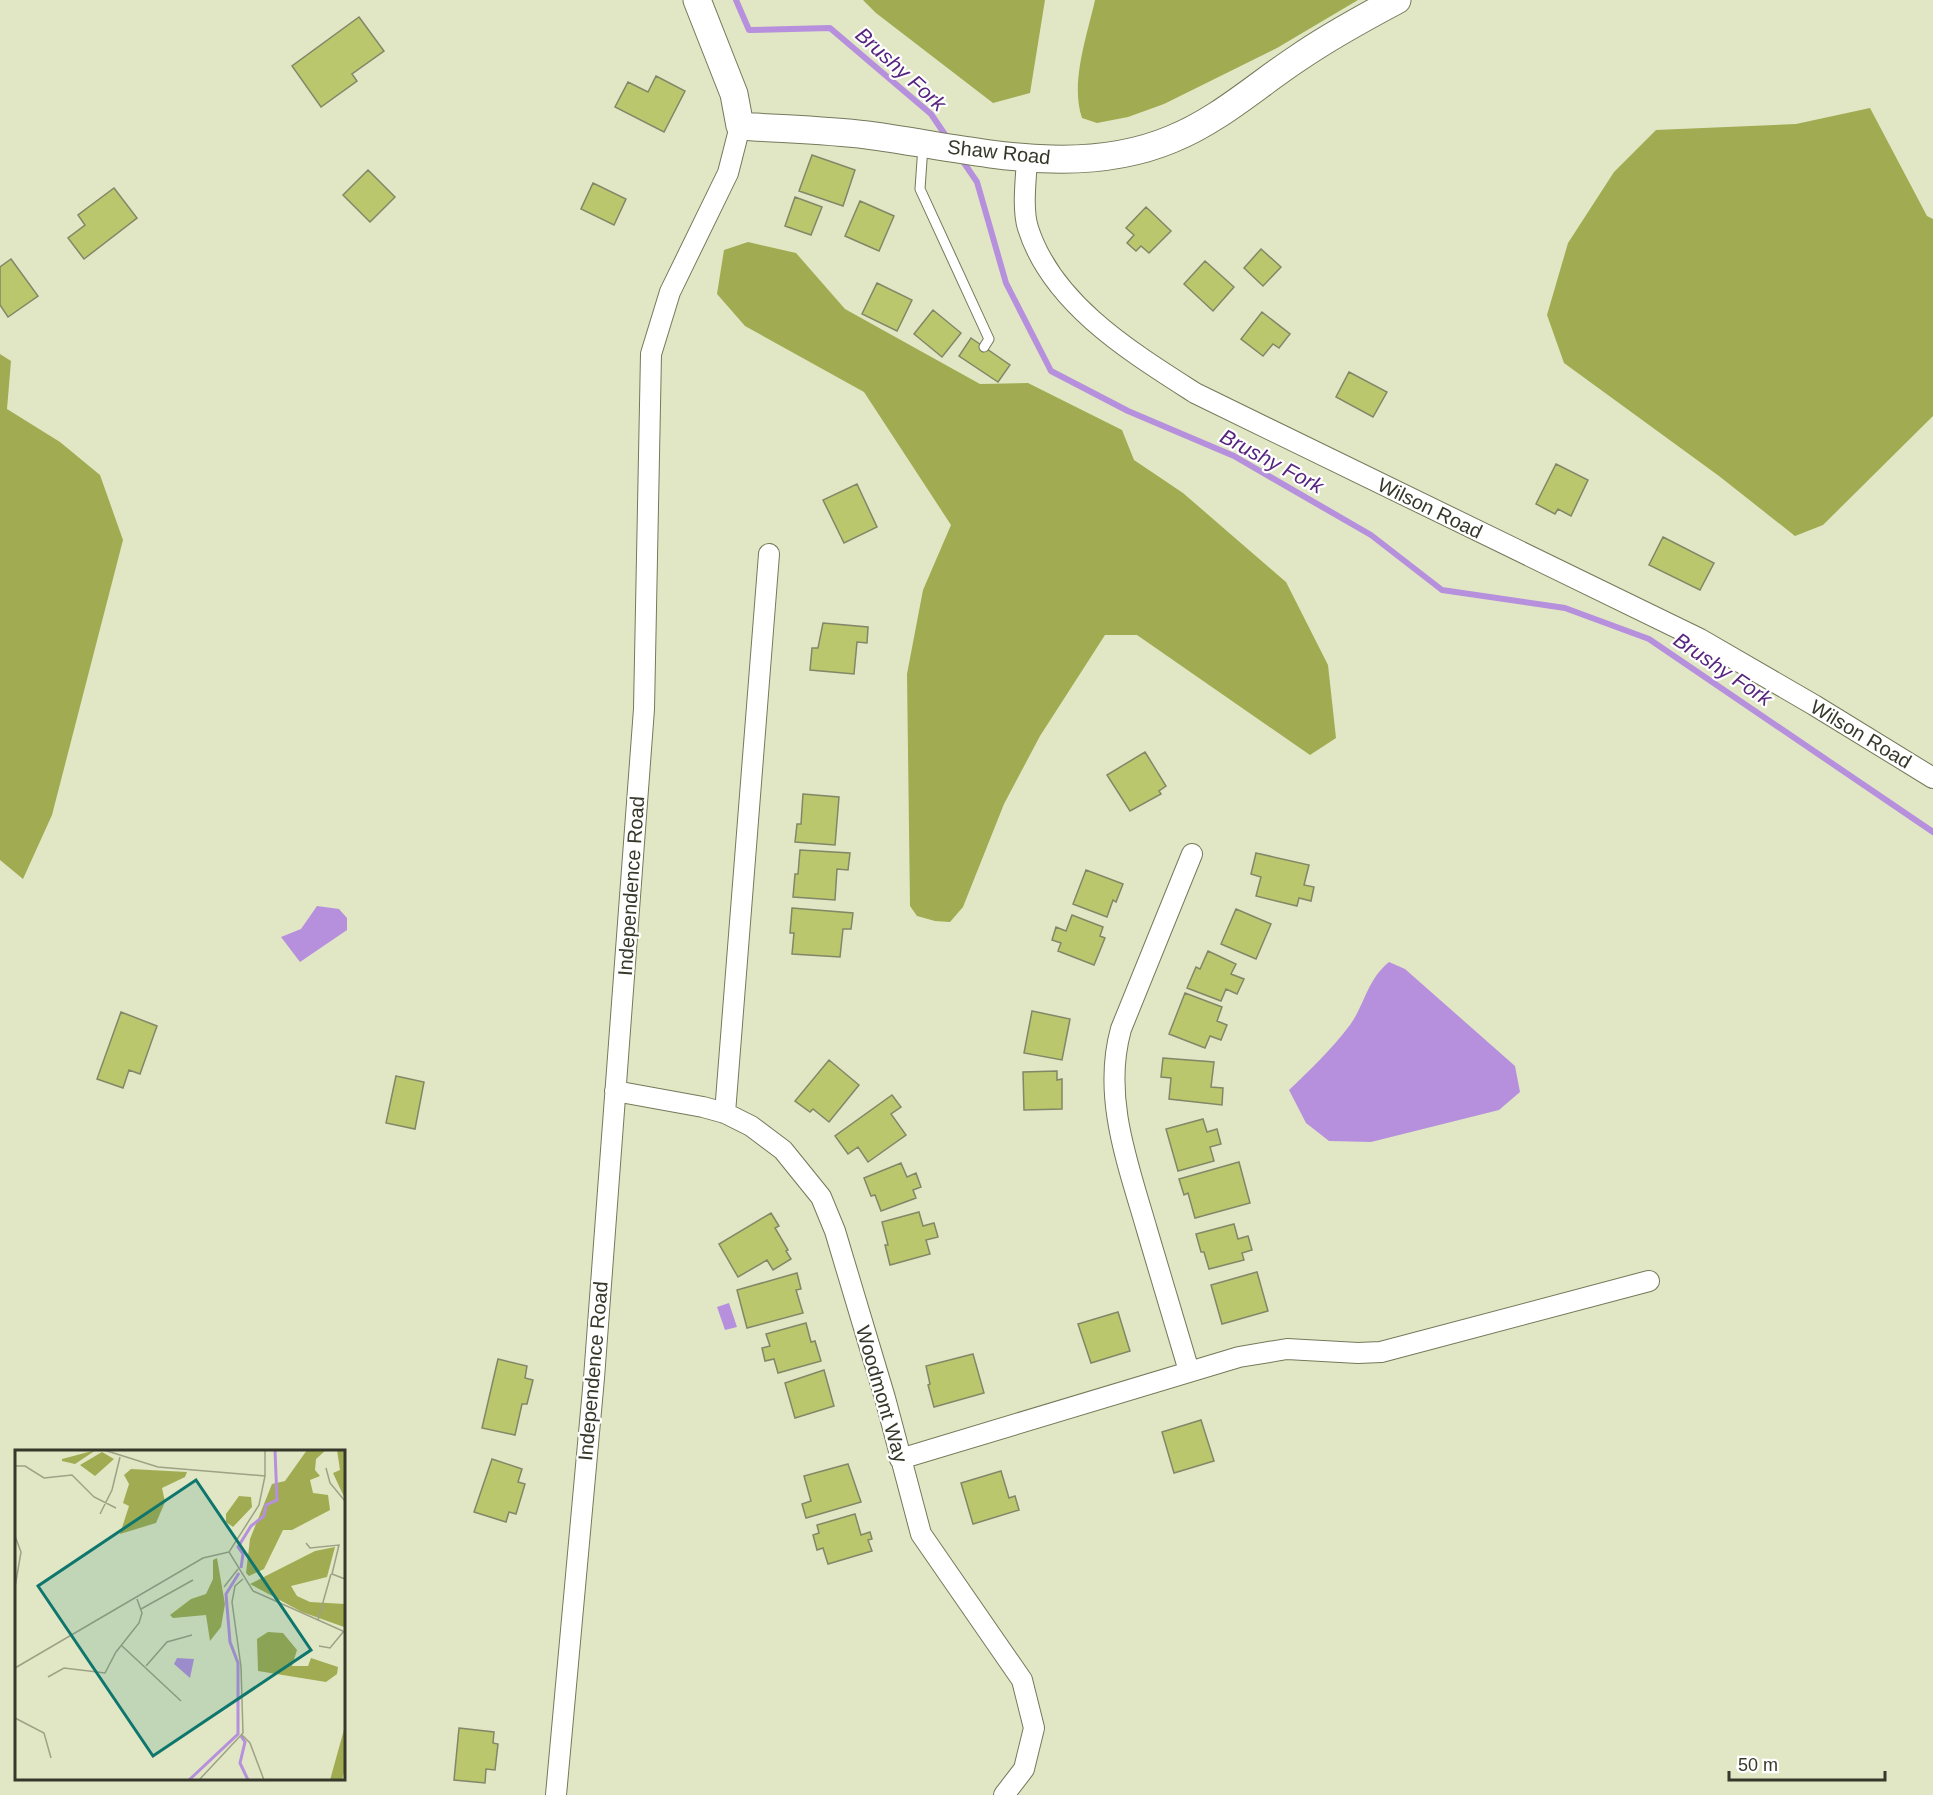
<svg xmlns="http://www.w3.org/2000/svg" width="1933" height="1795" font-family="Arial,sans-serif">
	<rect width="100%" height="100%" fill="#e1e7c4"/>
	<!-- forest -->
	<path fill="#a1ab52" d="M863 0H1045L1030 93 993 103 876 13Z
		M1095 0H1358L1277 48 1164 104 1128 117 1097 123 1082 118C1070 83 1087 36 1095 0Z
		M1870 108 1927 216 1933 219V416L1823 525 1795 536 1719 476 1564 363 1547 315 1568 243 1614 172 1656 130 1796 124Z
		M748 242 796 253 845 309 980 384 1028 383 1122 430 1134 460 1183 493 1286 582 1328 665 1336 738 1310 755 1137 635H1105L1040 736 1004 804 963 907 950 922 935 921 917 916 910 906 907 674 923 590 951 525 864 392 745 326 717 294 724 250Z
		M0 354 11 361 7 409 60 442 100 475 123 540 52 815 23 879 0 860Z"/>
	<!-- water -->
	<path fill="#b690dd" d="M317 906 339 909 347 918V930L300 962 281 937 301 929Z
		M1389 962 1405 969 1515 1066 1520 1092 1499 1110 1371 1142 1329 1141 1306 1123 1289 1090C1310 1070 1332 1049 1350 1025 1365 1004 1367 980 1389 962Z
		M729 1303 737 1327 725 1330 717 1307Z"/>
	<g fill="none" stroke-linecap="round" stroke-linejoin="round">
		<!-- stream -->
		<path stroke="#b690dd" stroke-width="6" d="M736 0 749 30 830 28 931 114 948 139
			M960 157 977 182 1006 283 1051 371 1128 411 1234 456 1371 535 1442 590 1565 608 1649 639 1933 832"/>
	</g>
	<!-- building -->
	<path fill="#bbc76d" stroke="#828767" stroke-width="1.5" d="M359 17 384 51 352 74 357 81 321 107 292 66Z
		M656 76 685 91 664 132 615 107 628 82 648 92Z
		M812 155 855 170 843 206 799 191Z
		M368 170 395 197 370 222 343 195Z
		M593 183 626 199 614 225 581 209Z
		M114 188 137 218 84 259 68 238 85 225 78 215Z
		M795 197 822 207 811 235 785 226Z
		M860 201 894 216 879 251 845 236Z
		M1146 207 1171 231 1149 253 1141 246 1136 251 1127 243 1134 235 1126 228Z
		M1261 249 1281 267 1263 286 1244 268Z
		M11 259 38 296 8 317 0 305V267Z
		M1205 261 1234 287 1213 311 1184 284Z
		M877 283 912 300 897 331 862 314Z
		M933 310 961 333 942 357 914 334Z
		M1262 312 1290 334 1279 348 1273 344 1263 356 1241 339Z
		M971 338 1010 365 998 382 959 356Z
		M1349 372 1387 392 1373 417 1336 397Z
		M1556 464 1588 480 1571 516 1558 509 1555 514 1536 504Z
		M857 484 877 527 844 543 823 500Z
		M1663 537 1714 563 1700 590 1649 565Z
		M823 623 868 627 867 643 857 642 854 674 810 670 812 648H818Z
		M1145 752 1166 786 1159 791 1161 794 1130 811 1107 775Z
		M803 794 839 797 835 845 795 842 797 824H801Z
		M800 850 850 853 848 870 837 869 835 900 793 897 795 874H798Z
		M1256 853 1309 865 1304 885 1314 887 1311 901 1299 898 1297 906 1256 896 1261 877 1251 874Z
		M1086 870 1123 884 1116 902 1113 900 1107 917 1073 904Z
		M792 908 853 913 851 929H843L840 957 792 954 794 933H790Z
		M1236 909 1271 924 1256 959 1221 944Z
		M1072 915 1103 927 1100 936 1105 938 1094 965 1058 951 1061 943 1052 940 1056 927 1066 931Z
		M1208 951 1236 964 1231 974 1244 979 1237 994 1226 989 1221 1001 1187 988 1196 967 1200 969Z
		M1185 993 1222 1007 1217 1021 1227 1025 1221 1040 1210 1036 1205 1048 1169 1034Z
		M1032 1011 1070 1019 1062 1060 1024 1053Z
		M121 1012 157 1026 140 1074 129 1070 123 1088 97 1079Z
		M1163 1058 1214 1062 1211 1087 1223 1088 1222 1105 1169 1099 1171 1078 1161 1077Z
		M829 1060 859 1085 829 1122 813 1109 810 1112 795 1101Z
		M1057 1071V1080L1062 1079V1109L1024 1110 1023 1072Z
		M396 1076 424 1082 415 1129 386 1123Z
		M892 1095 901 1107 891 1114 906 1135 868 1162 858 1147 848 1154 835 1136Z
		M1203 1119 1207 1132 1217 1129 1221 1144 1210 1147 1214 1161 1178 1171 1166 1129Z
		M1239 1162 1250 1203 1195 1218 1188 1193 1184 1195 1179 1179Z
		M901 1163 907 1177 916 1173 921 1187 913 1190 916 1198 881 1211 875 1195 871 1196 864 1178Z
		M919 1212 923 1226 934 1223 938 1237 926 1240 930 1254 890 1265 885 1245H888L882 1222Z
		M771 1213 779 1226 775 1228 788 1250 786 1251 791 1259 773 1270 767 1260 738 1277 719 1244Z
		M1234 1224 1238 1239 1248 1236 1252 1250 1242 1253 1244 1260 1209 1269 1204 1252H1201L1196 1234Z
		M1257 1272 1268 1311 1222 1324 1211 1285Z
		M797 1273 801 1289 796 1290 803 1313 747 1328 737 1290Z
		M1118 1312 1130 1351 1091 1363 1078 1324Z
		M806 1323 811 1342 815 1341 821 1361 778 1373 774 1359 765 1361 762 1348 770 1346 766 1334Z
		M973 1354 984 1393 934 1407 928 1385 930 1384 926 1366Z
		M498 1359 527 1366 525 1378 533 1380 527 1404H522L515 1435 482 1428Z
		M824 1370 834 1406 795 1418 785 1383Z
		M1201 1420 1214 1461 1174 1473 1162 1432Z
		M492 1459 522 1469 518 1482 525 1484 516 1514 509 1512 506 1522 474 1512Z
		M848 1464 861 1502 806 1518 802 1504 811 1501 804 1476Z
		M1001 1471 1009 1498 1015 1496 1019 1510 973 1524 961 1483Z
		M855 1514 861 1535 870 1532 872 1539 868 1540 872 1551 828 1564 823 1548 817 1550 813 1535 819 1533 817 1525Z
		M459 1728 494 1732 493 1743 498 1744 495 1770 486 1769 485 1783 454 1780Z"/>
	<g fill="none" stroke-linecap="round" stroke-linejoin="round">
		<defs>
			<path id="lane" d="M923 146 920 189 989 339 984 347"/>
			<path id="street" d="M1027 159C1026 179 1022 209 1028 228 1052 304 1131 352 1195 393L1700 639 1814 705 1933 778
				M615 1091 703 1107 725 1113 751 1126 783 1150 821 1197 835 1231 885 1398 921 1534 1022 1680 1034 1728 1024 1769 1004 1795
				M725 1113 769 554
				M1189 1371C1175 1324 1161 1277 1147 1230 1128 1164 1102 1097 1121 1029L1192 854
				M900 1459 1239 1357 1287 1349 1358 1353 1381 1352 1649 1281
				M556 1795 594 1378 644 709 651 354 670 292 728 173 740 126"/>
			<path id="secondary" d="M697 0 734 94 740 126C782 129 825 130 867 135 967 148 1075 180 1172 139 1219 120 1257 85 1298 58 1330 36 1363 18 1397 0"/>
		</defs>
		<!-- lane casing -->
		<use href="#lane" stroke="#74795a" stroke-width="11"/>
		<!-- street casing -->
		<use href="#street" stroke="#74795a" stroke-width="22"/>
		<!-- secondary casing -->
		<use href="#secondary" stroke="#74795a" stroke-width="29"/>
		<!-- lane -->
		<use href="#lane" stroke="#fff" stroke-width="9"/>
		<!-- street -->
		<use href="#street" stroke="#fff" stroke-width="20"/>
		<!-- secondary -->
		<use href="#secondary" stroke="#fff" stroke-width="27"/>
	</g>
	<g text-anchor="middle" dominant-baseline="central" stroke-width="4.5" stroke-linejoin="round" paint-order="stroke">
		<!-- street labels -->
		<g font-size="20" fill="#36382a" stroke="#fff">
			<text transform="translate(999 152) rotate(6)">Shaw Road</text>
			<text transform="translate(1430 508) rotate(26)">Wilson Road</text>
			<text transform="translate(1861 734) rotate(31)">Wilson Road</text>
			<text transform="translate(631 886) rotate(-86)">Independence Road</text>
			<text transform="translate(593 1371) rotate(-85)">Independence Road</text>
			<text transform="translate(882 1394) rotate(74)">Woodmont Way</text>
		</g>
		<!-- water labels -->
		<g font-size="21" font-style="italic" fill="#57257f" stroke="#fff">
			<text transform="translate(901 69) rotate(42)">Brushy Fork</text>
			<text transform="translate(1272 461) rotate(28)">Brushy Fork</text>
			<text transform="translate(1723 669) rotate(34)">Brushy Fork</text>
		</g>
	</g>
	<!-- overview -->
	<g transform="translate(15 1450)">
		<rect width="330" height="330" fill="#e1e7c4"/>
		<path d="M81 0 60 14 47 11V9ZM292 0H311L301 9 300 20 305 26 295 30 298 43 313 45 315 60 277 80H268L249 119 234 126 231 123 235 89 257 34 270 31ZM322 0H330V49L318 23 325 20ZM87 2 99 9 80 26 65 15ZM116 19 172 22 170 27 147 38 150 52 141 73 105 84 114 56 108 53 114 34 109 25ZM224 46 236 47 237 57 218 77 211 72V64ZM320 97 312 127 276 136 282 146 295 152 330 154 329 177 287 162 235 134 300 101ZM202 108 210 154 206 177 195 191 191 165 158 168 155 165 176 149 191 144 198 129V110ZM253 182 268 183 282 200 277 216H293L296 208 323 217 322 224 311 232 243 221 242 189ZM330 276V319L327 330H315Z" fill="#a1ab52"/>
		<path d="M162 208 179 209 175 228 159 214Z" fill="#b690dd"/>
		<path fill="none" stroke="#b690dd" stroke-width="3" d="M226 118 228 104 223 97 236 76 249 66 251 55 262 50 260 0M226 286 230 292 225 313 233 330M174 330 223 284V213L215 192 211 144 224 123"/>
		<path fill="none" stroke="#9da186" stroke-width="1.5" d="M89 0 143 17 250 26 244 55 214 102 238 141 330 182M250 0V26M0 16H10L29 28 57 25 79 47 101 58M311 18 315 33 330 51M85 64 97 40 105 7M0 86 6 102 0 137M291 93 295 98 324 95 317 124 330 129M209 137 223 119M126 159 178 130M303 170 316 124M106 195 166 251M304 196 315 198 329 181M131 216 152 192 177 185M0 218 188 108 214 102M33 227 49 218 90 223 101 202 124 173 127 163 122 149M0 268 29 283 36 308M227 285 235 293 249 330M184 330 228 283 226 217 217 152 220 136 228 129"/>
		<path fill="#0f766e" fill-opacity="0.15" stroke="#0f766e" stroke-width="3" d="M181 30 296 200 138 306 23 136Z"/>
		<rect width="330" height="330" fill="none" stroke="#36382a" stroke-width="3"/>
	</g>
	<!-- scale -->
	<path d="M1729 1771v9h156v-9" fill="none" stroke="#36382a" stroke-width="3"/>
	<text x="1738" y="1771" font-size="18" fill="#36382a" stroke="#ffffff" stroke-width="4.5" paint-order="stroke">50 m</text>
</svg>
